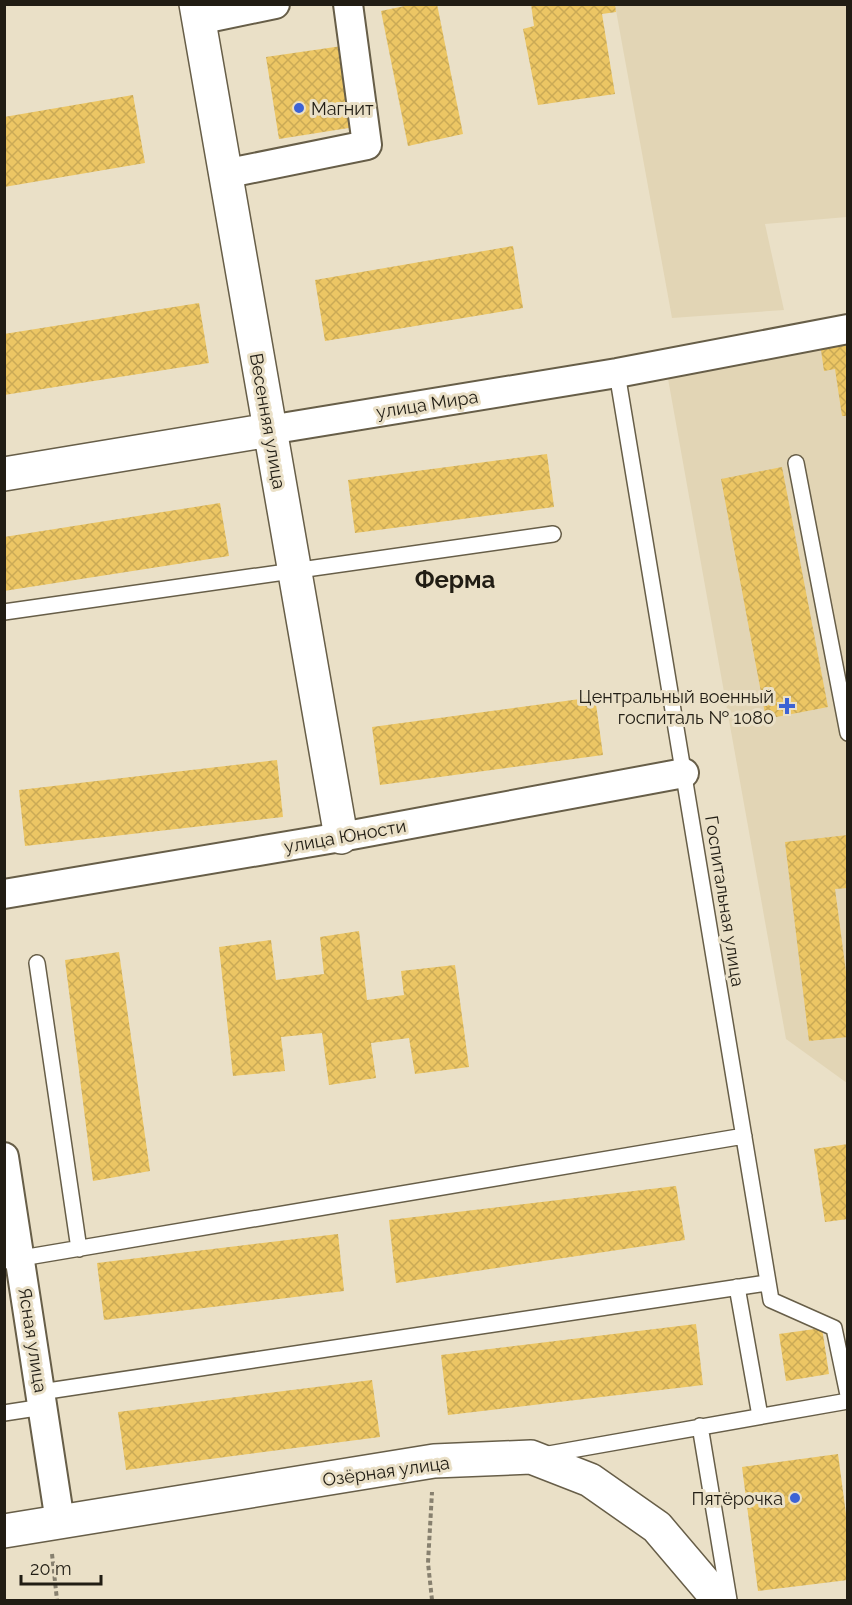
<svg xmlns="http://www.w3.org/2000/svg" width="852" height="1605" font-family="Raleway,sans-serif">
	<defs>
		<pattern id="building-cross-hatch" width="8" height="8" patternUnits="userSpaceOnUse" patternTransform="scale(1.5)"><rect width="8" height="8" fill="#ecc664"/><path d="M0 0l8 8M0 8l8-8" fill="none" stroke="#caaa56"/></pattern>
	</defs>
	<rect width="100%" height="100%" fill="#eae0c7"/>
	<!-- built -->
	<path fill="#e2d5b5" d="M615 5H847V217L765 224 784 310 672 318Z
		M847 340V1083L786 1039 667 373Z"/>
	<!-- building -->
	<path fill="url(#building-cross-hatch)" d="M414 4H437L463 134 408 146 381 11Z
		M531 4H615L616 12 602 14 615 94 538 105 523 29 534 26Z
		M342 46 355 127 279 139 266 57Z
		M133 95 145 163 4 187V117Z
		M513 246 523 308 325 341 315 280Z
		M199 303 209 363 4 395V334Z
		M848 340V416H842L835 369 824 371 820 343Z
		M547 454 554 507 355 533 348 480Z
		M782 467 828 707 766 719 721 479Z
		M220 503 229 556 4 591V537Z
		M595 697 603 755 380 785 372 727Z
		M277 760 283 817 25 846 19 790Z
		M848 835V888L835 889 848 987V1037L809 1041 785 842Z
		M359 931 367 1000 404 995 401 971 455 965 469 1067 415 1074 409 1038 371 1043 376 1078 329 1085 322 1033 281 1037 285 1071 233 1076 219 947 271 940 276 980 324 974 320 937Z
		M119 952 150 1171 93 1181 65 960Z
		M848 1144V1219L825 1222 814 1149Z
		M676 1186 685 1240 396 1283 389 1220Z
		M338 1234 344 1291 104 1320 97 1263Z
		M696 1324 703 1385 448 1415 441 1355Z
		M822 1328 829 1374 786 1381 779 1334Z
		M372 1380 380 1437 126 1470 118 1412Z
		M838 1454 848 1529V1580L758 1591 742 1467Z"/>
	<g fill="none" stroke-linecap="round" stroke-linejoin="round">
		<defs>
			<path id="service" d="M617 373 771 1300 834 1328 848 1395
				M796 463 848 733
				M4 612 553 534
				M37 963 79 1249
				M4 1261 744 1136
				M737 1287 760 1416
				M41 1392 767 1283
				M4 1413 43 1407
				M700 1426 729 1600
				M543 1455 848 1401"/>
			<path id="minor" d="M198 20 275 4
				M224 174 367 145 348 4
				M269 430 617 373 848 329
				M4 894 341 837 684 773
				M4 1157 60 1522"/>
			<path id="tertiary" d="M196 4 341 837
				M4 474 269 430
				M4 1531 434 1461 531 1457 590 1480 657 1527 719 1600"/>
		</defs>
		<!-- service casing -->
		<use href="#service" stroke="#675e48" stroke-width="18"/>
		<!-- minor casing -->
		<use href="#minor" stroke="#675e48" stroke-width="32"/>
		<!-- tertiary casing -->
		<use href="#tertiary" stroke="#675e48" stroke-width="36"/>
		<!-- path -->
		<path stroke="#87806f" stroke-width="4" stroke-dasharray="4.5 3" stroke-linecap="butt" d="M52 1554 57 1600
			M432 1600 428 1563 432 1492"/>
		<!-- service -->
		<use href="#service" stroke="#fff" stroke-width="15"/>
		<!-- minor -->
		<use href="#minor" stroke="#fff" stroke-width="28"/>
		<!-- tertiary -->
		<use href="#tertiary" stroke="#fff" stroke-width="33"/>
	</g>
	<!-- markers -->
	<g fill="#3d63d4" stroke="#eae0c7" stroke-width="2">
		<circle cx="299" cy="108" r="6"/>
		<path d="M784 697h6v6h6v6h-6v6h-6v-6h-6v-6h6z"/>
		<circle cx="795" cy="1498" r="6"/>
	</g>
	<g text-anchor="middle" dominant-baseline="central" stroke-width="6" stroke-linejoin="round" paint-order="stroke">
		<!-- poi labels -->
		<g font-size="18" fill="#211d14" stroke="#eae0c7" text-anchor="end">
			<text x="311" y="108" text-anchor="start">Магнит</text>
			<text x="774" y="696">Центральный военный<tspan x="774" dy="21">госпиталь № 1080</tspan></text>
			<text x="783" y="1498">Пятёрочка</text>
		</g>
		<!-- street labels -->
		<g font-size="18" fill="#211d14" stroke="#eae0c7">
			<text transform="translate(427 404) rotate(-9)">улица Мира</text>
			<text transform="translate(268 421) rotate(80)">Весенняя улица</text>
			<text transform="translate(345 836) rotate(-10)">улица Юности</text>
			<text transform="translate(725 901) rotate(81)">Госпитальная улица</text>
			<text transform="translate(33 1340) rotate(81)">Ясная улица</text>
			<text transform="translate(386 1471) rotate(-8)">Озёрная улица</text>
		</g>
		<!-- district labels -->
		<g font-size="24" font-weight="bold" fill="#211d14" stroke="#eae0c7">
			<text x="455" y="579">Ферма</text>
		</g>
	</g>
	<!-- border -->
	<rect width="852" height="1605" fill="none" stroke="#211d14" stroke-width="12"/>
	<!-- scale -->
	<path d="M21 1575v9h80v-9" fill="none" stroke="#211d14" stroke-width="3"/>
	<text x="30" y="1575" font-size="18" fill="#211d14" stroke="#eae0c7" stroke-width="4.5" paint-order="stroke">20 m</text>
</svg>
